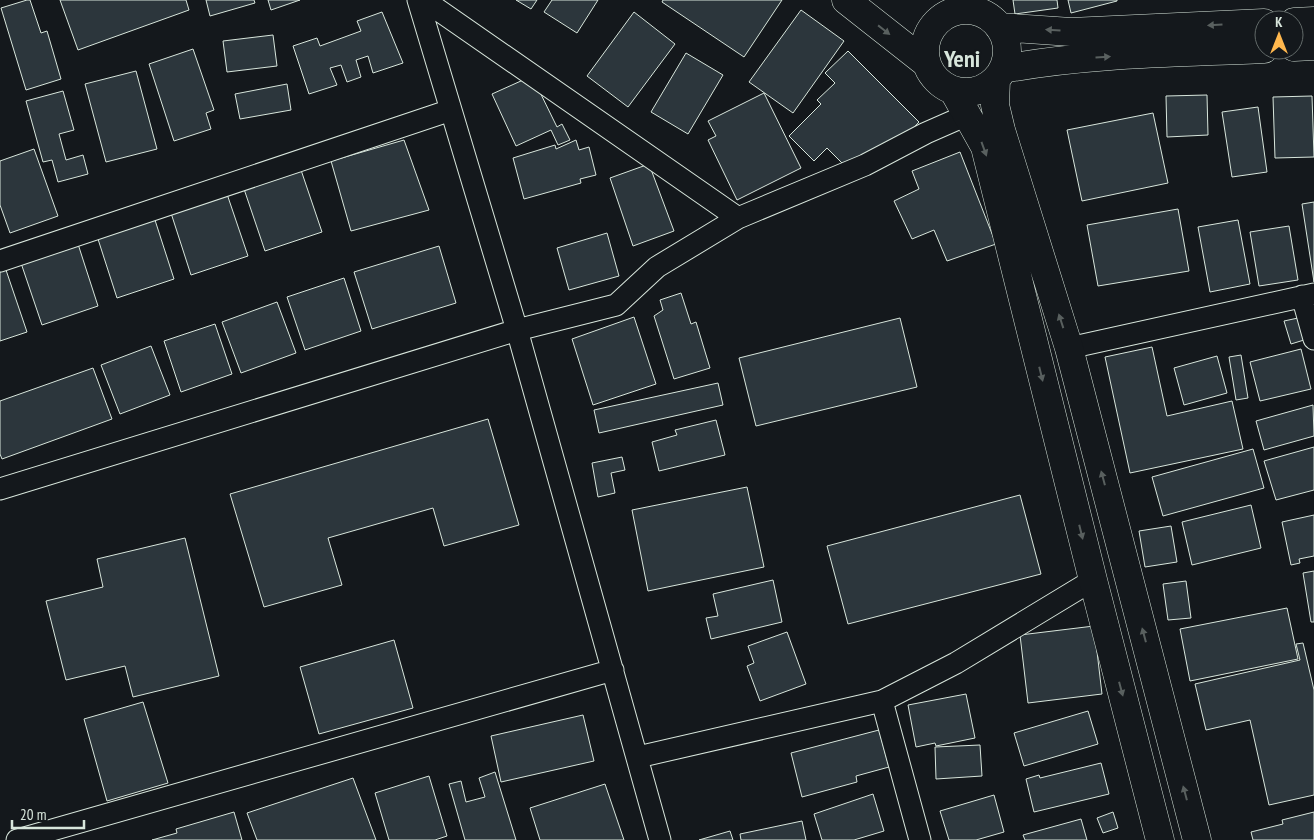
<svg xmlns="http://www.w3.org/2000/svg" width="1314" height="840" font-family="'PT Sans Narrow',sans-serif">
	<rect width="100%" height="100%" fill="#14181c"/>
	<!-- building -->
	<path fill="#2c363c" stroke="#d8e6dc" d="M27 0H30L41 33 47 31 61 79 26 90 1 8Z
		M60 0H186L189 10 78 50Z
		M206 0H254L255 3 210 16Z
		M268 0H300L271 10Z
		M516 0H537L531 9Z
		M552 0H598L577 33 544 12Z
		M663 0H782L744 57 662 2Z
		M1013 0H1057L1058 8 1015 14Z
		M1068 0H1117V1L1071 13Z
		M801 10 844 41 793 113 749 82Z
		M382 12 403 63 373 73 368 56 356 60 361 77 347 82 341 65 330 68 337 85 309 94 293 46 317 38 320 46 361 31 357 21Z
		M634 12 675 44 628 107 587 76Z
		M273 35 277 66 227 72 223 41Z
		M193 49 214 110 206 113 211 129 174 141 149 64Z
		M848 51 919 122 898 144 847 168 827 148 814 161 789 136 821 104 817 100 835 83 825 73Z
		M686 53 723 75 688 134 651 112Z
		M136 71 157 149 106 162 85 84Z
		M532 76 557 127 562 124 570 140 558 145 551 130 516 146 492 94Z
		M287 84 291 110 240 119 235 94Z
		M63 91 74 130 59 134 66 160 83 155 88 174 58 182 52 160 43 162 26 101Z
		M764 93 801 168 737 200 708 140 716 136 708 121Z
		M1207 95 1208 135 1167 137 1166 96Z
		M1312 96 1314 157 1275 158 1273 97Z
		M1258 107 1267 172 1232 177 1222 112Z
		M1153 113 1168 183 1082 201 1067 130Z
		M404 140 429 210 351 231 331 161Z
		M576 140 579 150 589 147 596 175 580 179 581 183 524 199 513 158 555 145 556 149Z
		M34 149 58 216 10 233 0 205V161Z
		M960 152 996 244 947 261 934 230 912 239 894 201 919 189 912 171Z
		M649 164 674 231 633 246 610 178Z
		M301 170 322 232 265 251 244 189Z
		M227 194 248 256 191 275 171 213Z
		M1314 202V282L1302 204Z
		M1178 209 1189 271 1098 286 1087 225Z
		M154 217 174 279 117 298 97 236Z
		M1238 220 1250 284 1210 292 1198 227Z
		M1289 226 1298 280 1259 286 1250 232Z
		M607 233 619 276 569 290 557 248Z
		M78 244 98 306 42 325 21 263Z
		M439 246 456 303 372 329 354 272Z
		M6 270 27 332 0 341V272Z
		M344 278 361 331 305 350 287 297Z
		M681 293 691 324 696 322 710 368 674 379 654 316 663 310 660 300Z
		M277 302 296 353 241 373 222 322Z
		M634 317 656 384 593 405 572 339Z
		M900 318 917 387 756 426 739 358Z
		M1298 318 1304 340 1291 344 1284 321Z
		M215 324 232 374 181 392 164 341Z
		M151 346 170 395 120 414 101 365Z
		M1152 347 1167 416 1232 401 1243 449 1130 473 1105 357Z
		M1301 349 1311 389 1260 401 1250 362Z
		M1241 355 1248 398 1236 400 1229 357Z
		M1217 356 1227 393 1184 405 1174 368Z
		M93 368 112 419 2 459 0 454V401Z
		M718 383 723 405 599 433 594 410Z
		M1313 405 1314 436 1264 450 1256 421Z
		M488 419 519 525 444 546 433 508 328 538 342 585 264 607 230 494Z
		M716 420 725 455 659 471 652 442 677 435 675 430Z
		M1314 447V490L1276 500 1264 461Z
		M1253 449 1264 488 1163 516 1152 477Z
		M622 457 625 470 611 473 615 493 598 497 592 463Z
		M747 487 764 567 648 591 632 510Z
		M1020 495 1041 574 848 624 827 546Z
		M1251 505 1261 548 1192 565 1182 522Z
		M1314 515V556L1299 559 1300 563 1291 565 1282 522Z
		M1171 526 1177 562 1145 567 1139 531Z
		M185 538 219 676 133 697 125 666 66 680 46 601 103 587 97 559Z
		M1314 571V622H1311L1303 573Z
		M773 580 782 622 711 639 706 618 718 616 713 594Z
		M1186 581 1191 618 1168 620 1163 584Z
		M1287 608 1298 659 1190 681 1180 629Z
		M1094 626 1102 694 1028 703 1020 635Z
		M787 632 806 684 760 701 747 666 754 663 748 646Z
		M394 640 413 708 319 734 300 667Z
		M1303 643 1314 690V795L1269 805 1250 720 1206 730 1195 684 1300 660 1296 644Z
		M966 694 975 738 936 746 935 743 916 747 908 705Z
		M143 702 168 783 107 801 84 719Z
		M1088 711 1098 744 1024 766 1014 733Z
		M583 715 594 761 501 782 491 736Z
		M879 730 889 767 856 776 857 782 802 797 791 753Z
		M980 745 982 776 936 779 935 747Z
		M1101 763 1109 794 1034 812 1026 779 1039 775 1040 778Z
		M495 772 516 840H465L449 784 461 781 466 802 485 797 479 778Z
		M429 776 447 836 435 840H389L375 793Z
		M353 778 376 840H257L247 813Z
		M605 784 624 840H540L530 808Z
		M873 794 884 831 854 840H822L814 814Z
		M994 795 1004 832 976 840H949L940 811Z
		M234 812 242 840H152L177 833 176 829Z
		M1113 812 1118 828 1103 833 1097 818Z
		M1314 812V840H1253L1251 832 1283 824 1282 820Z
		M1081 819 1087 840H1025L1023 835Z
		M802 821 806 840H741L740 834Z
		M730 831 733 840H699Z"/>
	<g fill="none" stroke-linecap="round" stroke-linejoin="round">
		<defs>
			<path id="minor" d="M418 0 517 330 660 840
				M424 0 738 218
				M0 261 451 110
				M1302 296 1314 339
				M1069 348 1314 294
				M0 489 517 330 616 305 657 267 738 218 865 165 926 133 967 115
				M882 701 920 840
				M638 757 882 701 956 663 1093 580
				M17 840 613 670"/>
			<path id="tertiary" d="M846 0 926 63
				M925 51a41 41 0 1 1 82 0a41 41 0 1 1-82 0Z
				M1294 22 1314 21
				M999 27 1071 32 1264 23
				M1294 47 1314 46
				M1003 69C1089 53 1177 53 1264 49
				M996 79 995 105 1001 130 1069 348 1197 840
				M953 90 985 147 1093 580 1160 840"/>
		</defs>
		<!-- minor casing -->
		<use href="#minor" stroke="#d8e6dc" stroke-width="23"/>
		<!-- tertiary casing -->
		<use href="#tertiary" stroke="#d8e6dc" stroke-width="29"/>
		<!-- minor -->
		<use href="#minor" stroke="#14181c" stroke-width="21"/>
		<!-- tertiary -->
		<use href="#tertiary" stroke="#14181c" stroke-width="28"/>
	</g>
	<!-- one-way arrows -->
	<defs><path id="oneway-solid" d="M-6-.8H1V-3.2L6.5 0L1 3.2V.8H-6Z" transform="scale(1.25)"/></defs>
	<g fill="#59605f">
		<use href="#oneway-solid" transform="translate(1215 25) rotate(177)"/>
		<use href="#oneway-solid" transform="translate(884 30) rotate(38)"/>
		<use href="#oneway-solid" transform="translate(1053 30) rotate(-176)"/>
		<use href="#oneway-solid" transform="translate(1103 57) rotate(-3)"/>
		<use href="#oneway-solid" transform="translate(984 149) rotate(70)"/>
		<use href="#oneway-solid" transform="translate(1061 321) rotate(-108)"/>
		<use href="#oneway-solid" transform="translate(1041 374) rotate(76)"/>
		<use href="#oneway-solid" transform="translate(1103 478) rotate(-105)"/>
		<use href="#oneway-solid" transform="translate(1081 532) rotate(76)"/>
		<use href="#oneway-solid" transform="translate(1144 635) rotate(-105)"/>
		<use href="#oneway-solid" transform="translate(1121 689) rotate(75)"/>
		<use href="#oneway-solid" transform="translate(1185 793) rotate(-105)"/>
	</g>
	<g text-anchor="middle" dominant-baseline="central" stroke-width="4" stroke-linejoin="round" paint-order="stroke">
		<!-- district labels -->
		<g font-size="24" font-weight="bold" fill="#d8e6dc" stroke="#14181c">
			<text x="962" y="58">Yeni</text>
		</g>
	</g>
	<!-- north arrow -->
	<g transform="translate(1279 35)"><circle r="24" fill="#14181c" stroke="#626a69"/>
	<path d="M0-4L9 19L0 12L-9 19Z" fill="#ffb74d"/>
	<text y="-8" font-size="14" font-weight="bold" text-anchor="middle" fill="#d8e6dc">K</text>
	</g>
	<!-- scale -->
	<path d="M12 820v8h72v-8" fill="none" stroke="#d8e6dc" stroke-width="2.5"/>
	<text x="20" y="820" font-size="15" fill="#d8e6dc" stroke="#14181c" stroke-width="4" paint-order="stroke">20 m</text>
</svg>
